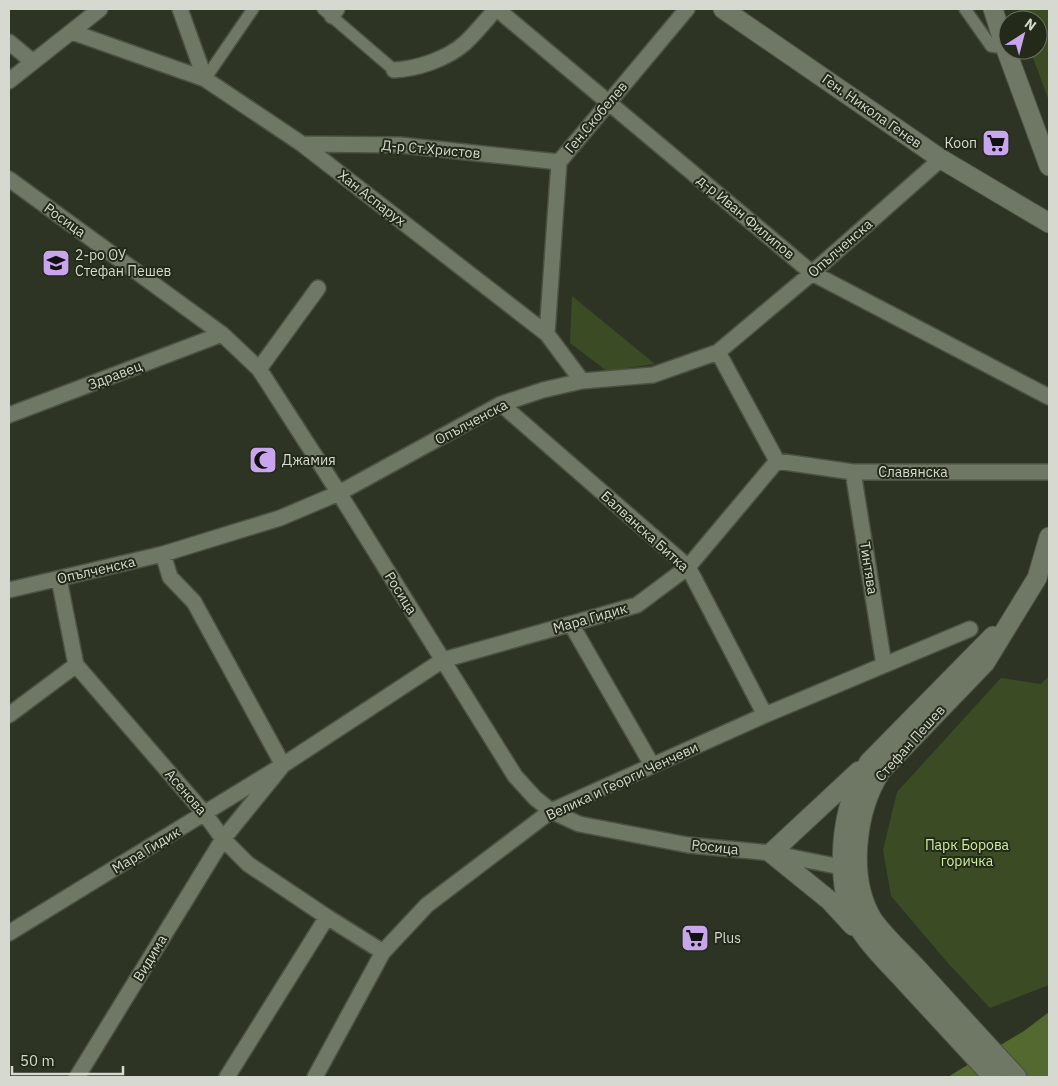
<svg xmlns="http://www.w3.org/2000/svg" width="1058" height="1086" font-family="'IBM Plex Sans',sans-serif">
	<rect width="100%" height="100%" fill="#2d3424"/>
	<!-- green -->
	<path fill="#3b4b24" d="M1018 9H1049V101L1030 50H1038V20H1022Z
		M572 296 655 364 607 371 570 343Z
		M1049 676V985L990 1008 947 962 891 896 883 850 897 792 1001 678 1041 684Z"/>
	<!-- water -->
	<path fill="#536930" d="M1049 1012V1077H949L951 1075 1024 1031Z"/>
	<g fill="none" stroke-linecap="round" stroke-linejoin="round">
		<defs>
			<path id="pedestrian" d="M323 9 394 70
				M965 9 991 46 997 47 1004 44
				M205 79 253 9"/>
			<path id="minor" d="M180 9 205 79 302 144 547 334 582 381
				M497 9 812 273 1049 397
				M332 16 337 9
				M72 32 205 79
				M9 42 33 62
				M394 70C417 69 447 59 465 43 476 33 486 20 496 9
				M9 81 100 9
				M302 144 400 145 559 162
				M9 179 222 334 259 369 339 493 515 776 535 798 551 811 579 824 688 845 771 853 851 869
				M547 334 559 162 687 9
				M259 369 318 288
				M501 404 688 567 765 715
				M9 415 222 334
				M777 461 853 472H1049
				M853 472 884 665
				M59 579 76 665 205 814 223 839 248 864 327 917 383 952
				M9 590 163 554 280 518 339 493 501 404 543 390 582 381 653 375 718 352 812 273 941 159
				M571 624 652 765
				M9 715 76 665
				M9 933 283 765 194 602 170 577 163 554
				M77 1077 223 839 283 765 443 660 637 605 688 567 777 461 718 352
				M227 1077 327 917
				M315 1077 383 952 427 905 551 811 765 715 970 629"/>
			<path id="tertiary" d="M723 9 941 159 1049 223
				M993 9 1004 44 1049 166
				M853 926 829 900 771 853 859 771
				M993 1077C964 1046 936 1015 907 984 890 965 869 946 856 923 838 893 840 840 849 807 853 791 861 777 869 762L993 636
				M1017 1077C983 1041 950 1004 917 968 903 953 884 936 873 920 847 878 856 810 881 771L985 663 1037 578 1049 537"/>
		</defs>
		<!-- pedestrian casing -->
		<use href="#pedestrian" stroke="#4b5143" stroke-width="14"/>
		<!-- minor casing -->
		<use href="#minor" stroke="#4b5143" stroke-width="18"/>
		<!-- tertiary casing -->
		<use href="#tertiary" stroke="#4b5143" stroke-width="21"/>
		<!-- pedestrian -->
		<use href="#pedestrian" stroke="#6f7765" stroke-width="11"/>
		<!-- minor -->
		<use href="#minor" stroke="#6f7765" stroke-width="15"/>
		<!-- tertiary -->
		<use href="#tertiary" stroke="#6f7765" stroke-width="19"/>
	</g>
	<!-- icons -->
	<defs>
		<symbol id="supermarket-square" viewBox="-11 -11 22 22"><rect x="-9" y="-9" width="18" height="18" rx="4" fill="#c9a5ee" stroke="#232a1a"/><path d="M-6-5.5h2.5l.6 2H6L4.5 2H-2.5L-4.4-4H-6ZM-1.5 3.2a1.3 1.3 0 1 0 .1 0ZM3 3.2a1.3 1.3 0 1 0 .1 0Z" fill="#111"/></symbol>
		<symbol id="school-square" viewBox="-11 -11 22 22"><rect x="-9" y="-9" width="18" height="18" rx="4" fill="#c9a5ee" stroke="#232a1a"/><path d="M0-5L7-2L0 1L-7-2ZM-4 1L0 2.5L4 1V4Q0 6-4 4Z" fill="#111"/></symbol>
		<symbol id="mosque-square" viewBox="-11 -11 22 22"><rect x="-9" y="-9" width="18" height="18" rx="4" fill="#c9a5ee" stroke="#232a1a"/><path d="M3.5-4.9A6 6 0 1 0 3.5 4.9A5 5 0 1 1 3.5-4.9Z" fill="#111"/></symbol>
	</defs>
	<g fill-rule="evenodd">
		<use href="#supermarket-square" x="980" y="127" width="32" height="32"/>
		<use href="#school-square" x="40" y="247" width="32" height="32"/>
		<use href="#mosque-square" x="247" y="444" width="32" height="32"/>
		<use href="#supermarket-square" x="679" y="922" width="32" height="32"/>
	</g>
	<g text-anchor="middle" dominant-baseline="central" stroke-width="4" stroke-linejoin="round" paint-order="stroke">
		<!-- street labels -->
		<g font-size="14" fill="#d5d9cf" stroke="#232a1a">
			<text transform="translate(872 111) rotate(35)">Ген. Никола Генев</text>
			<text transform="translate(596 117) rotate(-50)">Ген.Скобелев</text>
			<text transform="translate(431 149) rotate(5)">Д-р Ст.Христов</text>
			<text transform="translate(372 198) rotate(38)">Хан Аспарух</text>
			<text transform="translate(746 217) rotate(40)">д-р Иван Филипов</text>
			<text transform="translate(65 220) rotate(36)">Росица</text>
			<text transform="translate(840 248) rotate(-41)">Опълченска</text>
			<text transform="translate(115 375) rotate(-21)">Здравец</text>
			<text transform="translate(471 422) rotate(-28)">Опълченска</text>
			<text x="913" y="472">Славянска</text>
			<text transform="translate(645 531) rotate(42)">Балванска Битка</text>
			<text transform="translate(869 568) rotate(81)">Тинтява</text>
			<text transform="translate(96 570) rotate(-13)">Опълченска</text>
			<text transform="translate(401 593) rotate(58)">Росица</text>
			<text transform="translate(590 618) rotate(-16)">Мара Гидик</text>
			<text transform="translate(910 743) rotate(-48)">Стефан Пешев</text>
			<text transform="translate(622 781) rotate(-25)">Велика и Георги Ченчеви</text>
			<text transform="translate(186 792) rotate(49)">Асенова</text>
			<text transform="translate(715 847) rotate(6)">Росица</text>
			<text transform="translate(146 850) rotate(-31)">Мара Гидик</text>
			<text transform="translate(150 958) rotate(-59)">Видима</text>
		</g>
		<!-- poi labels -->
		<g font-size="14" fill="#d5d9cf" stroke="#232a1a" text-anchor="start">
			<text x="977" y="143" text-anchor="end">Кооп</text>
			<text x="75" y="255">2-ро ОУ<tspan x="75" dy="16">Стефан Пешев</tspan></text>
			<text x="282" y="460">Джамия</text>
			<text x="714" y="938">Plus</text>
		</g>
		<!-- park labels -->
		<g font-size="14" fill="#ccef9a" stroke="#232a1a">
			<text x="967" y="845">Парк Борова<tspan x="967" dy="16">горичка</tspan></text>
		</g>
	</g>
	<!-- border -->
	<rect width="1058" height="1086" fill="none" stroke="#d5d9cf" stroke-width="20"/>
	<!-- north arrow -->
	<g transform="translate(1023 35) rotate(36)"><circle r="24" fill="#232a1a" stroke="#6a7062"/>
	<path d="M0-4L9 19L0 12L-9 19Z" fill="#c9a5ee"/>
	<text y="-8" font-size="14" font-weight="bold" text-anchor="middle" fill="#d5d9cf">N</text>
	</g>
	<!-- scale -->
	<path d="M12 1066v8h111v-8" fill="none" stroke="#d5d9cf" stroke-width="2.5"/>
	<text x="20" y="1066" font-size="15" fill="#d5d9cf" stroke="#232a1a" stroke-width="4" paint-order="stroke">50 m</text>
</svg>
